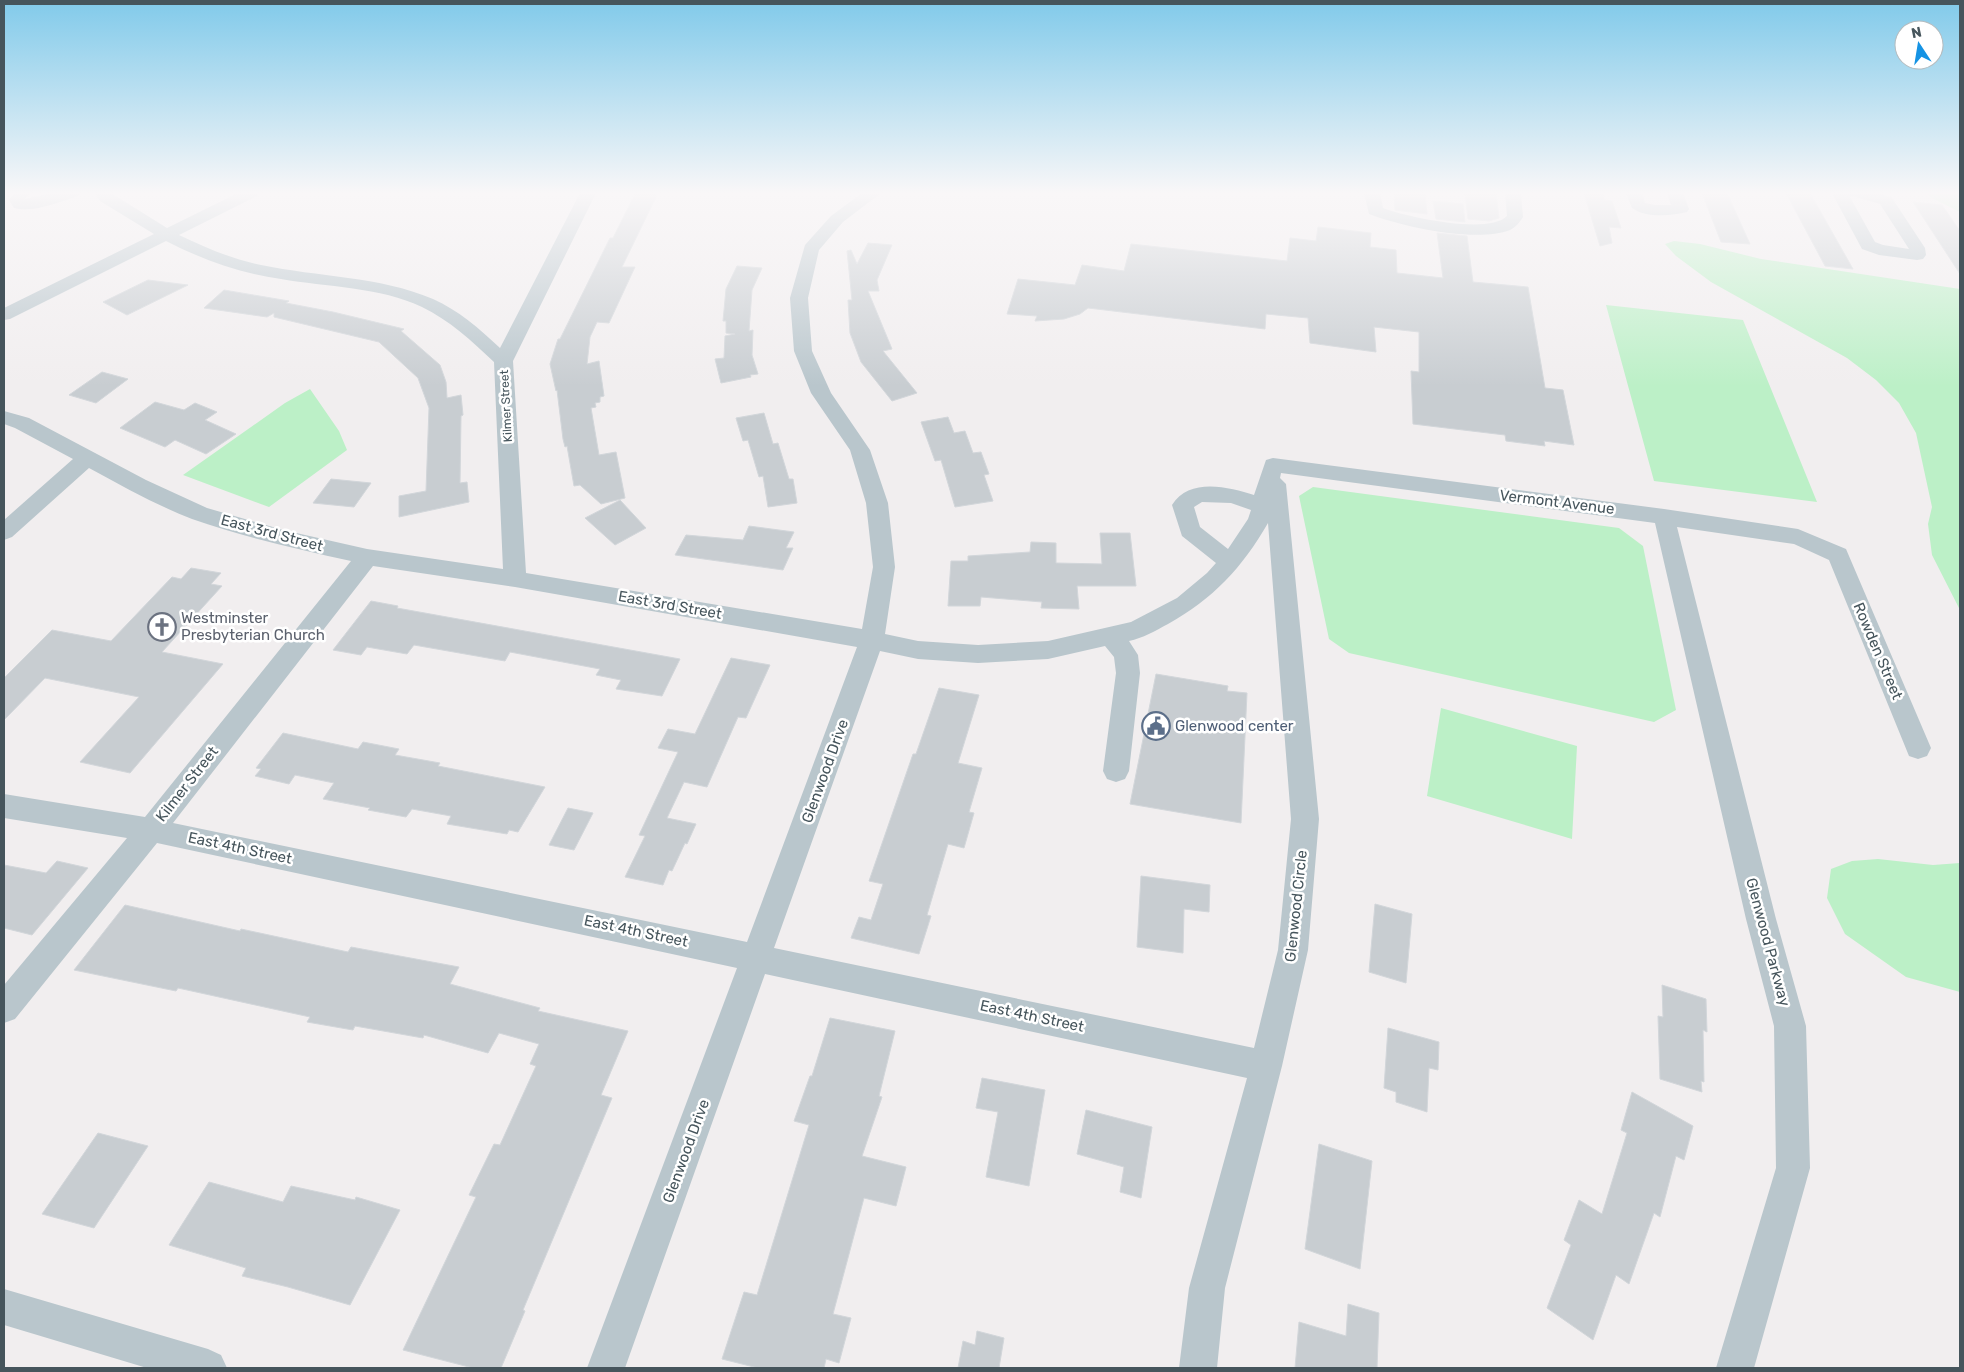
<svg xmlns="http://www.w3.org/2000/svg" width="1964" height="1372" font-family="Rubik,sans-serif">
	<rect width="100%" height="100%" fill="#f1eeef"/>
	<!-- green -->
	<path fill="#bcf0c7" d="M1927 193H1960V212L1932 198Z
		M1674 241 1700 244 1761 259 1960 289V610L1932 555 1928 524 1932 507 1916 433 1899 403 1876 380 1847 358 1711 282 1676 256 1665 244Z
		M1606 305 1743 320 1817 502 1654 481Z
		M310 389 339 431 347 450 269 507 183 475 285 403Z
		M1313 487 1619 528 1643 546 1676 710 1654 722 1349 653 1329 639 1299 496Z
		M1441 708 1577 746 1572 839 1427 796Z
		M1878 859 1933 865 1960 863V992L1906 977 1845 934 1827 898 1831 869 1852 861Z"/>
	<!-- building -->
	<path fill="#c8cdd1" stroke="#d2d6da" d="M1394 193H1425L1427 214 1395 210Z
		M1465 193H1496L1499 218 1489 221 1468 219Z
		M1584 193H1603L1604 200 1612 201 1621 228 1609 227 1612 243 1600 246Z
		M1702 193H1727L1750 244 1721 242Z
		M1786 193H1810L1853 269 1825 266Z
		M635 194 657 195 622 267H635L609 323 597 322 590 337 587 364 599 361 604 396 600 397V402L595 403 596 407 591 408 599 455 616 452 625 498 601 504 580 485 574 486 567 446 565 447 563 439 557 390 556 391 550 364 558 339H560L610 238H613Z
		M1433 201 1463 204 1465 222 1436 219Z
		M1913 202 1942 205 1960 231V274Z
		M1318 227 1371 233 1370 247 1396 250 1397 273 1443 278 1437 233 1467 236 1473 282 1528 287 1545 388 1563 390 1574 445 1544 441 1545 446 1506 441 1505 435 1413 424 1411 371 1419 372V332L1374 327 1376 352 1310 343 1308 318 1266 314 1265 329 1088 308 1080 314 1064 319 1035 321 1037 316 1007 314 1018 279 1075 285 1082 265 1124 271 1131 244 1287 261 1290 238 1316 241Z
		M868 243 892 245 877 280 879 291H868L892 349 883 351 917 393 892 401 861 362 850 333 848 300H852L847 251 851 250 857 264Z
		M737 266 762 268 752 290 749 331 753 330 752 355 758 374 750 375 751 377 721 383 715 359 724 358 725 336 735 334 726 333V321H723L726 289Z
		M148 280 188 285 127 315 103 302Z
		M224 290 289 301 286 303 333 312 404 329 401 331 440 365 446 382 447 398 461 395 463 415 461 416 460 483 467 482 469 502 399 517V496L426 491 429 408 418 378 379 342 274 317V313L267 317 204 308Z
		M102 372 128 379 96 403 69 395Z
		M155 402 184 410 195 403 217 412 205 420 236 434 206 454 175 440 165 447 120 428Z
		M764 413 773 444 778 443 789 479H793L797 503 768 507 763 476 759 477 748 440 743 441 736 418Z
		M948 417 954 433 965 431 973 453 981 452 989 474 984 475 993 501 955 507 941 460 935 461 921 422Z
		M331 479 371 483 354 507 313 503Z
		M620 500 646 528 615 545 585 518Z
		M749 526 794 532 786 548H793L783 570 675 555 686 535 743 540Z
		M1100 533H1130L1136 586H1077L1079 609 1041 608 1042 602 981 597 980 606H948L951 561H968V556L1030 552 1031 542 1056 543V563L1102 564Z
		M191 568 221 573 211 584 222 586 162 652 223 664 130 773 80 762 139 697 45 678 4 720V678L52 630 111 641 172 577 181 579Z
		M371 601 398 606 397 608 680 659 662 696 616 689 621 680 596 675 600 669 510 652 505 661 414 645 407 654 367 647 361 655 333 650Z
		M731 658 770 665 746 718 738 717 707 787 684 782 667 818 696 824 687 844 685 843 672 871 669 870 663 885 625 877 645 836 639 835 678 752 658 748 668 729 695 734Z
		M1156 674 1228 686 1227 691 1247 693 1241 823 1130 804Z
		M939 688 979 695 958 763 982 768 969 812 974 813 964 848 948 844 927 915 931 916 919 954 851 938 859 917 871 920 883 884 869 881 913 754H916Z
		M283 733 358 749 363 742 399 749 395 755 440 763 438 766 545 787 518 832 509 830 507 834 447 824 451 816 412 809 406 817 368 810 370 808 323 799 334 783 295 775 289 784 255 776 261 769 256 768Z
		M568 808 593 813 574 850 549 845Z
		M57 861 88 868 32 935 4 928V865L46 873Z
		M1141 876 1210 885 1209 912 1184 909 1183 953 1137 947Z
		M1375 904 1412 914 1406 983 1369 972Z
		M125 905 240 931 241 929 348 952 351 947 459 967 450 984 540 1008 538 1011 628 1031 601 1095 612 1098 523 1310 525 1311 501 1368H473L403 1350 476 1197 469 1195 494 1144 500 1145 536 1066 530 1064 539 1044 499 1033 488 1053 424 1035 423 1038 355 1026 353 1030 307 1022 310 1017 178 988 176 991 74 970Z
		M1662 985 1706 999 1707 1032 1703 1030 1704 1082 1701 1081 1702 1092 1660 1079 1658 1016 1663 1017Z
		M830 1018 895 1031 879 1096 882 1097 862 1156 906 1167 896 1206 864 1198 833 1314 851 1318 839 1363 826 1359 824 1368H758L722 1359 744 1292 757 1295 809 1125 794 1121 810 1076H812Z
		M1388 1028 1439 1042 1438 1070 1429 1068 1427 1112 1396 1102V1092L1384 1088Z
		M982 1078 1045 1090 1029 1186 986 1177 998 1112 976 1108Z
		M1632 1092 1693 1126 1684 1160 1676 1156 1660 1217 1654 1213 1629 1284 1616 1275 1593 1340 1547 1308 1571 1245 1564 1240 1579 1200 1602 1214 1627 1133 1621 1130Z
		M1086 1110 1152 1127 1141 1198 1120 1192 1124 1167 1077 1154Z
		M98 1133 148 1146 94 1228 42 1214Z
		M1319 1144 1372 1161 1360 1269 1305 1249Z
		M209 1182 283 1202 291 1186 355 1200 356 1197 400 1210 350 1305 288 1287 242 1276 246 1268 169 1245Z
		M1348 1304 1379 1313 1377 1368H1295L1299 1322 1346 1336Z
		M977 1331 1004 1338 999 1368H958L963 1341 975 1345Z"/>
	<g fill="none" stroke-linecap="round" stroke-linejoin="round">
		<!-- minor -->
		<path fill="#b9c6cc" fill-rule="evenodd" d="M14 193H30L25 199 52 193H80L78 196C59 202 34 213 14 208L9 200Z
			M95 193H111L167 228 238 193H259L257 196 179 235C206 248 232 259 261 265 318 277 379 276 433 299 458 310 480 329 500 348L580 193H596L513 361 526 573 862 629 873 567 866 503 850 450 811 393 794 351 790 298 805 245 831 216 862 193H881L843 222 819 250 808 298 812 351 831 393 870 450 888 503 895 567 885 634 918 641 978 645 1048 641 1131 622 1177 598 1207 573 1216 563 1182 536 1172 505C1189 477 1229 487 1254 495L1266 460 1273 458 1664 509 1798 529 1846 549 1931 748 1927 756 1918 759 1909 756 1829 560 1794 544 1677 527 1776 919 1806 1026 1810 1168 1754 1368H1716L1776 1168 1774 1026 1746 919 1655 523 1281 473 1280 478 1286 484 1319 819 1308 950 1282 1066 1225 1288 1217 1368H1179L1189 1288 1247 1078 765 974 625 1368H587L737 968 157 843 15 1019 4 1023V985L127 838 4 818V794L145 817 351 561C298 549 243 537 192 519 156 505 122 486 89 468L12 537 4 540V520L73 459 15 428 4 424V411L29 418 146 480 207 508 283 530 367 549 503 569 494 362C472 341 449 320 422 307 381 287 326 287 281 279 240 273 203 260 166 241L10 319 4 320V308L154 234 100 201ZM1202 502 1231 503 1251 510 1248 519 1228 549 1200 527 1194 507ZM1268 523 1291 819 1278 950 1254 1048 774 948 880 651 918 659 978 663 1048 659 1105 646 1114 657 1116 673 1103 771 1107 779 1116 782 1125 779 1129 771 1140 673 1138 655 1129 641C1143 638 1155 631 1168 624 1213 599 1242 568 1268 523ZM373 566 515 587 857 647 747 942 173 823Z
			M1364 193H1380L1383 208C1406 217 1489 235 1507 216L1505 193H1521L1523 217C1520 222 1515 228 1510 230 1476 243 1403 227 1369 214Z
			M1626 193H1642L1645 203 1655 205H1671L1667 193H1683L1689 209 1687 212C1671 216 1646 218 1632 208Z
			M1834 193H1878L1892 198 1925 248 1926 255 1923 259 1917 260 1879 255 1862 249 1833 195ZM1853 196 1880 204 1909 249 1883 245 1875 242 1850 197Z
			M4 1289 208 1349 221 1355 227 1368H147L4 1325Z"/>
	</g>
	<!-- sky -->
	<linearGradient id="sky" x2="0" y2="1"><stop stop-color="#81caea"/><stop offset="0.5" stop-color="#f9f7f8"/><stop offset="1" stop-color="#f9f7f8" stop-opacity="0"/></linearGradient>
	<rect width="1964" height="386" fill="url(#sky)"/>
	<!-- icons -->
	<defs>
		<symbol id="church-ring" viewBox="-11 -11 22 22"><circle r="9.5" fill="#fff" stroke="#6b7280" stroke-width="1.5"/><path d="M-1.2-6h2.4v3.5h3.3v2.4h-3.3V6h-2.4V-.1h-3.3v-2.4h3.3Z" fill="#6b7280"/></symbol>
		<symbol id="civic-ring" viewBox="-11 -11 22 22"><circle r="9.5" fill="#fff" stroke="#5c6f8a" stroke-width="1.5"/><path d="M-.6-6.5H3V-4.5H.6V-3L4-1V1h2V6H-6V1h2V-1L-.6-3ZM-1.2 2.5V6h2.4V2.5Z" fill="#5c6f8a"/></symbol>
	</defs>
	<g fill-rule="evenodd">
		<use href="#church-ring" x="146" y="611" width="32" height="32"/>
		<use href="#civic-ring" x="1140" y="710" width="32" height="32"/>
	</g>
	<g text-anchor="middle" dominant-baseline="central" stroke-width="5" stroke-linejoin="round" paint-order="stroke">
		<!-- far-street labels -->
		<g font-size="12" fill="#46555c" stroke="#fff">
			<text transform="translate(506 406) rotate(-93)">Kilmer Street</text>
		</g>
		<!-- street labels -->
		<g font-size="15" fill="#46555c" stroke="#fff">
			<text transform="translate(1557 502) rotate(7)">Vermont Avenue</text>
			<text transform="translate(272 533) rotate(15)">East 3rd Street</text>
			<text transform="translate(670 605) rotate(10)">East 3rd Street</text>
			<text transform="translate(1878 651) rotate(67)">Rowden Street</text>
			<text transform="translate(825 771) rotate(-70)">Glenwood Drive</text>
			<text transform="translate(187 784) rotate(-52)">Kilmer Street</text>
			<text transform="translate(240 848) rotate(12)">East 4th Street</text>
			<text transform="translate(1296 906) rotate(-84)">Glenwood Circle</text>
			<text transform="translate(636 931) rotate(12)">East 4th Street</text>
			<text transform="translate(1768 942) rotate(75)">Glenwood Parkway</text>
			<text transform="translate(1032 1016) rotate(12)">East 4th Street</text>
			<text transform="translate(686 1151) rotate(-70)">Glenwood Drive</text>
		</g>
		<!-- worship labels -->
		<g font-size="15" fill="#5b616d" stroke="#fff" text-anchor="start">
			<text x="181" y="618">Westminster<tspan x="181" dy="17">Presbyterian Church</tspan></text>
		</g>
		<!-- service labels -->
		<g font-size="15" fill="#4e5e75" stroke="#fff" text-anchor="start">
			<text x="1175" y="726">Glenwood center</text>
		</g>
	</g>
	<!-- border -->
	<rect width="1964" height="1372" fill="none" stroke="#46555c" stroke-width="10"/>
	<!-- north arrow -->
	<g transform="translate(1919 45) rotate(348)"><circle r="24" fill="#ffffff" stroke="#b5bbbe"/>
	<path d="M0-4L9 19L0 12L-9 19Z" fill="#1593e4"/>
	<text y="-8" font-size="14" font-weight="bold" text-anchor="middle" fill="#46555c">N</text>
	</g>
</svg>
